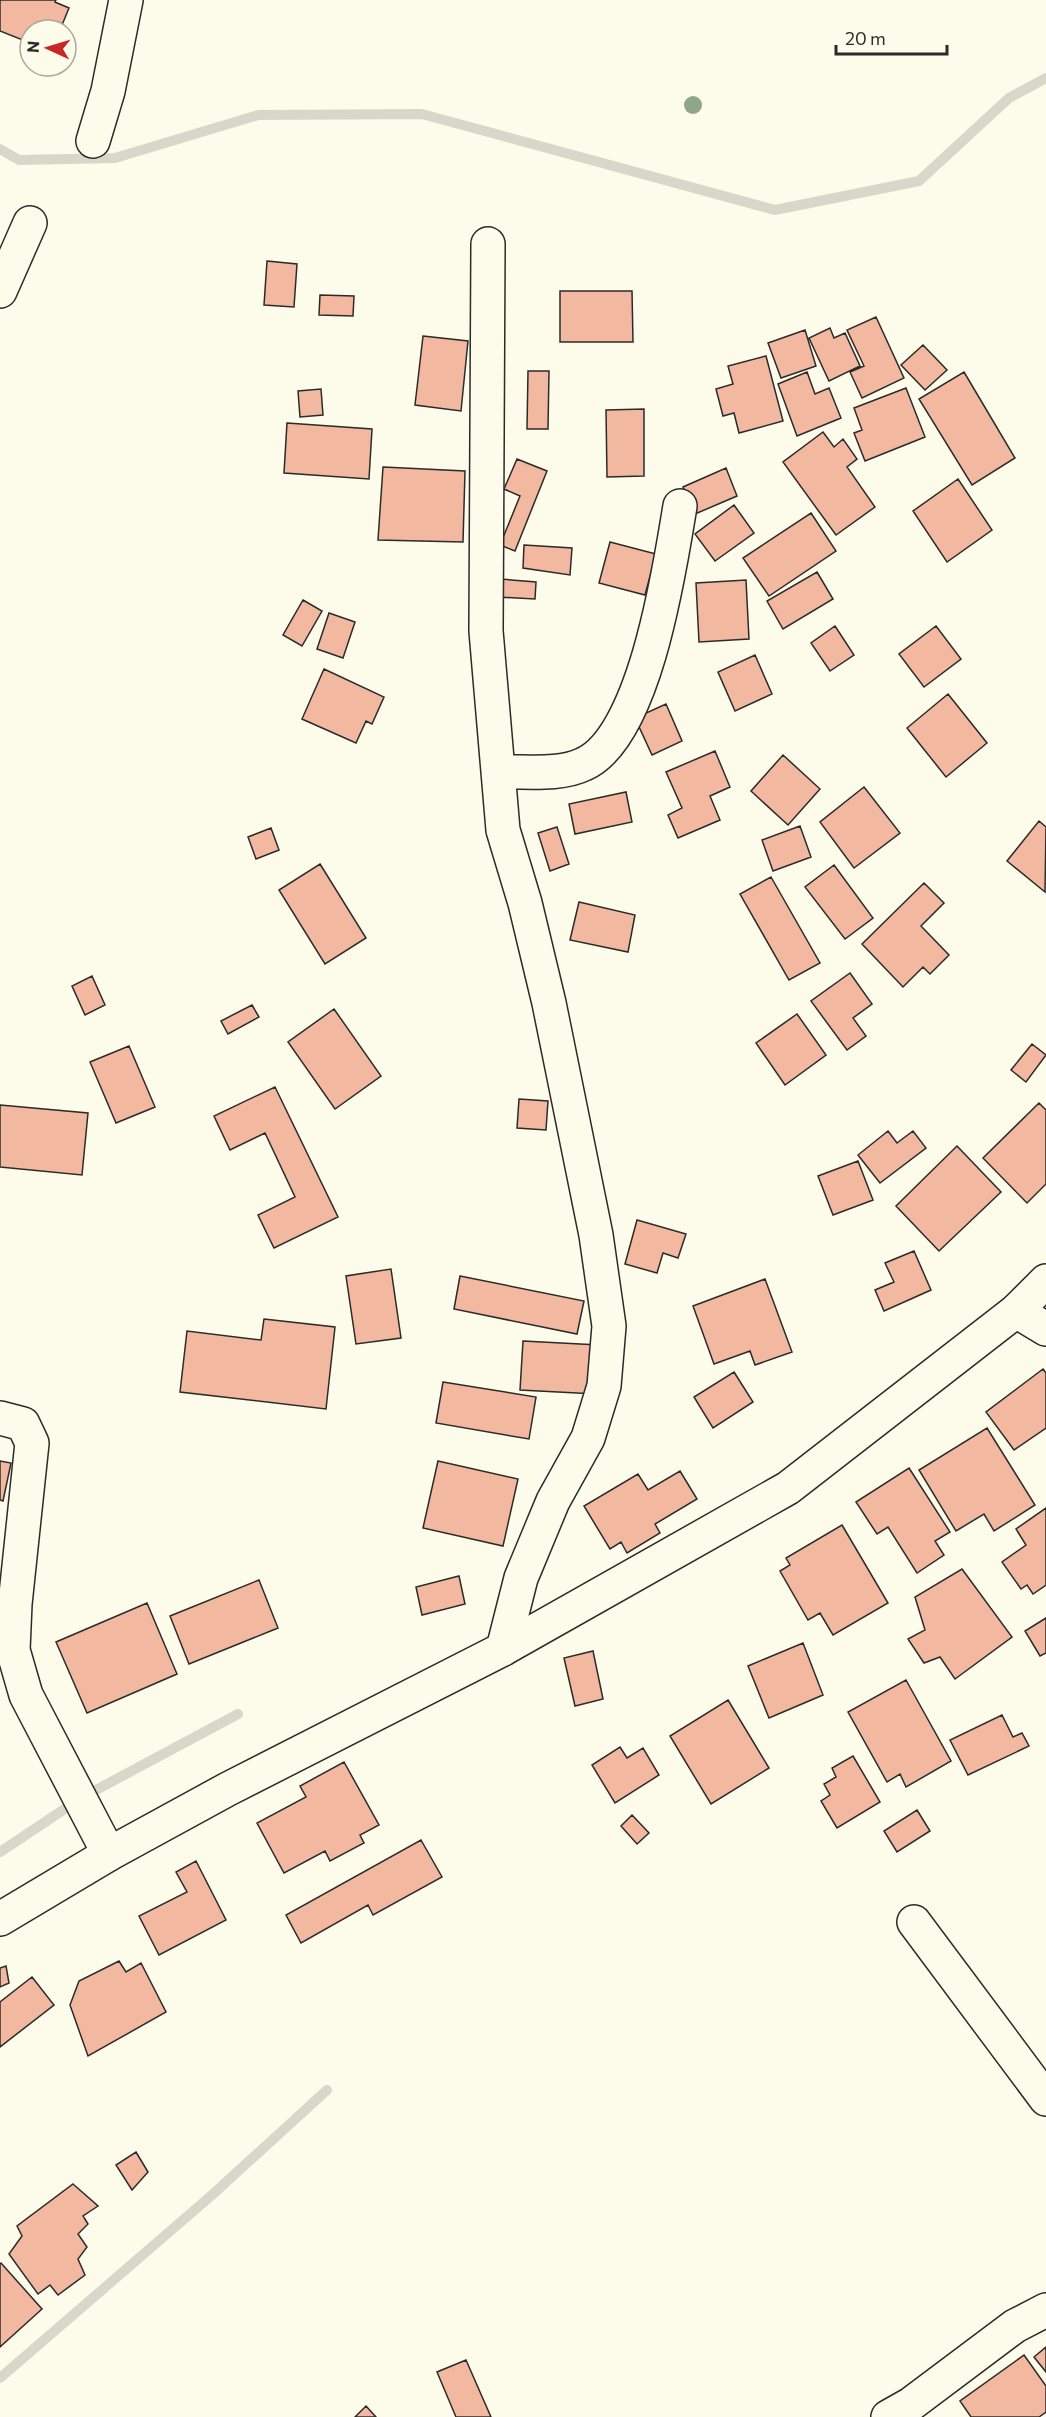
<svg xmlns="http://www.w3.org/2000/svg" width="1046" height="2417" font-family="Commissioner,sans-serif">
	<rect width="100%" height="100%" fill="#fdfbea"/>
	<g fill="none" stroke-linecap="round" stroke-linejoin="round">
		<!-- stream -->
		<path stroke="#d8d7c9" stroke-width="10" d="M0 149 19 160 115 158 258 115 422 114 775 210 919 181 1009 98 1046 78
			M0 1852 81 1798 238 1714
			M0 2378 212 2195 327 2090"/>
	</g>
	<!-- building -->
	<path fill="#f2b8a0" stroke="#2b2b2b" stroke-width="1.5" d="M0 0H56L55 2 69 8 60 30H30V43L0 31Z
		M267 261 297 264 294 307 264 305Z
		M560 291H632L633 342H560Z
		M320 295 354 296 353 316 319 315Z
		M876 317 904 378 862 398 850 372 864 366 847 330Z
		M830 328 834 338 845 333 860 366 829 381 809 338Z
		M805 330 816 366 781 378 768 343Z
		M423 336 468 341 461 411 415 405Z
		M923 345 947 370 925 390 901 365Z
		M766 356 783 421 739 433 734 413 723 416 716 389 733 384 728 366Z
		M528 371H549L548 429H527Z
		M807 372 815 394 829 388 841 418 797 436 778 384Z
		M964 372 1015 458 972 485 919 399Z
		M906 388 925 437 865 461 854 433 862 430 854 408Z
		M321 389 323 415 300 417 298 391Z
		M644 409V476L607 477 606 410Z
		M287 423 372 429 369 479 284 473Z
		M823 432 834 447 843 439 857 459 847 467 875 507 836 535 783 462Z
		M517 459 547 471 515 551 500 545 520 496 504 489Z
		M383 467 465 471 463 542 378 540Z
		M726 468 737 496 695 514 683 487Z
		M958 479 992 530 947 562 913 511Z
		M734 505 754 533 715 561 695 534Z
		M811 513 836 551 769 596 743 558Z
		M610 542 656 554 645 595 599 583Z
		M524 545 572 548 570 575 523 568Z
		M817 572 833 599 783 629 767 601Z
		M500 579 536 582 535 599 498 597Z
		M746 580 749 639 699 642 696 583Z
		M303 600 322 611 302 646 283 635Z
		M329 613 355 622 343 658 317 649Z
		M835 626 854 655 830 671 811 643Z
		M936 626 961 659 924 687 899 654Z
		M755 655 772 694 735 711 718 672Z
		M324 669 384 697 372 724 366 721 356 743 302 719Z
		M948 694 987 743 946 777 907 728Z
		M666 704 682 741 652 755 635 718Z
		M715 751 730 787 710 796 720 820 678 838 668 815 682 808 666 772Z
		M783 755 820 789 788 825 751 791Z
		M864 787 900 833 854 868 820 822Z
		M626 792 632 822 575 834 569 804Z
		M1039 821 1046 827 1045 892 1007 861Z
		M800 826 811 857 773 871 762 840Z
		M557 827 569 864 550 871 538 833Z
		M271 828 279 850 256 859 248 837Z
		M320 864 366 938 325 964 279 890Z
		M834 865 873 918 845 939 805 887Z
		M771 877 820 963 789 980 740 894Z
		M924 883 944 903 921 926 949 955 930 974 923 967 903 987 862 944Z
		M579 902 635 915 628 952 570 940Z
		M850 973 872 1004 853 1018 866 1036 847 1050 811 1001Z
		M92 976 105 1005 85 1015 72 986Z
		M252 1005 259 1017 228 1034 221 1021Z
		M334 1009 381 1076 335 1109 288 1042Z
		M797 1014 826 1055 785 1085 756 1043Z
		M1032 1044 1046 1055 1026 1082 1011 1070Z
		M129 1046 155 1107 116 1123 90 1062Z
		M275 1087 338 1217 274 1248 258 1215 295 1197 265 1133 230 1150 214 1116Z
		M519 1099 548 1101 546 1130 517 1128Z
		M1039 1103 1046 1110V1184L1027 1203 983 1158Z
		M0 1105 88 1113 82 1175 0 1167Z
		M888 1131 897 1143 913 1131 926 1148 880 1183 858 1155Z
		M957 1146 1001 1192 939 1251 896 1206Z
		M858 1161 873 1200 833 1215 818 1176Z
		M637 1220 686 1234 678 1258 663 1253 657 1273 625 1264Z
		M914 1251 931 1290 884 1311 875 1290 894 1282 885 1263Z
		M391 1269 401 1338 356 1344 346 1276Z
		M460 1276 584 1301 577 1334 454 1309Z
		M765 1279 792 1352 755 1365 750 1351 714 1364 693 1306Z
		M264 1319 335 1327 326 1409 180 1392 187 1331 261 1340Z
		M523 1341 599 1345 596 1394 520 1390Z
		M1043 1369 1046 1373V1428L1014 1450 986 1412Z
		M734 1372 753 1402 713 1428 694 1397Z
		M443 1382 536 1397 529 1439 436 1423Z
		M987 1428 1035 1505 994 1531 984 1514 956 1531 919 1470Z
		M0 1461 11 1463 3 1501 0 1500Z
		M438 1461 518 1479 503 1546 423 1528Z
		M909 1468 950 1532 935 1541 944 1555 917 1573 888 1527 877 1534 856 1502Z
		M680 1471 697 1499 655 1524 660 1533 627 1553 621 1542 610 1549 584 1506 638 1474 648 1490Z
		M1046 1508V1585L1033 1594 1027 1585 1021 1589 1002 1562 1026 1545 1016 1529Z
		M842 1525 888 1603 833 1635 820 1613 808 1620 780 1571 790 1565 786 1558Z
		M962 1569 1012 1637 955 1679 940 1657 924 1663 908 1639 925 1630 915 1597Z
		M459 1576 465 1604 422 1615 416 1587Z
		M259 1580 278 1628 189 1664 170 1616Z
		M147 1603 177 1674 87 1713 56 1642Z
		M1046 1618V1653L1040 1656 1025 1631Z
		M803 1643 823 1695 769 1718 748 1666Z
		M593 1651 603 1699 575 1706 564 1658Z
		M906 1680 951 1761 906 1787 900 1774 887 1782 848 1712Z
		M728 1700 769 1768 711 1804 670 1736Z
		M1002 1715 1013 1737 1022 1733 1029 1746 968 1775 950 1740Z
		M620 1747 627 1758 643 1748 659 1775 615 1803 592 1765Z
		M853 1756 880 1802 837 1828 821 1801 830 1795 824 1784 836 1777 832 1768Z
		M344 1762 379 1825 360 1835 364 1843 330 1861 325 1851 284 1873 257 1823 306 1797 300 1786Z
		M917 1810 930 1831 897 1852 884 1831Z
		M632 1815 649 1833 637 1844 621 1826Z
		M421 1840 442 1877 373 1915 368 1905 301 1943 286 1915Z
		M196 1861 226 1920 159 1955 139 1916 187 1892 176 1872Z
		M119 1961 126 1972 141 1963 166 2012 88 2056 70 2005 79 1981Z
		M6 1966 9 1983 0 1987V1968Z
		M32 1977 54 2005 0 2047V2002Z
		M136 2152 148 2172 132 2190 116 2165Z
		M73 2184 98 2206 83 2216 88 2224 78 2234 87 2247 78 2259 85 2275 58 2295 50 2285 38 2294 9 2254 22 2236 17 2226Z
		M1 2263 42 2309 0 2347V2264Z
		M1046 2347V2372L1034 2357Z
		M1024 2355 1046 2386V2412L1039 2417H971L960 2401Z
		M466 2360 491 2417H456L437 2372Z
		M366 2406 376 2417H355Z"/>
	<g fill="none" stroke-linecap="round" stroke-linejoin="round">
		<defs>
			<path id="street" d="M93 141 108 91 126 0
				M488 244 486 631 503 830 525 903 549 1003 596 1235 609 1326 604 1386 588 1438 553 1501 521 1578 503 1649
				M0 291 30 223
				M498 772C525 771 560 776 584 764 645 737 670 567 680 506
				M1016 1311 1046 1329
				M0 1418 23 1424 32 1443 15 1604 13 1650 26 1695 109 1854
				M914 1922 1046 2099
				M888 2417 911 2404 1015 2326 1046 2310"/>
			<path id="secondary" d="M0 1919 109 1854 228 1789 503 1649 788 1488 1016 1311 1046 1281"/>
		</defs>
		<!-- street casing -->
		<use href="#street" stroke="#2b2b2b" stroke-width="36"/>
		<!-- secondary casing -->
		<use href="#secondary" stroke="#2b2b2b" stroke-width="36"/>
		<!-- street -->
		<use href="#street" stroke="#fdfbea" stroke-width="33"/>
		<!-- secondary -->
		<use href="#secondary" stroke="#fdfbea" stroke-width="33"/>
	</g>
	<!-- trees -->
	<circle fill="#8ea78a" cx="693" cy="105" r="9"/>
	<!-- north arrow -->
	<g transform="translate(48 48) rotate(274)"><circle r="28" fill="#fdfbea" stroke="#a9a89e" stroke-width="1.5"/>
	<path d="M0-4.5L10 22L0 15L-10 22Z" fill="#c62828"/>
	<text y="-9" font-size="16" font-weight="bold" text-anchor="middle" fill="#2b2b2b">N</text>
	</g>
	<!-- scale -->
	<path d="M836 45v9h111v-9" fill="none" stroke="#2b2b2b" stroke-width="3"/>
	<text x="845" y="45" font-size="18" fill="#2b2b2b" stroke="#fdfbea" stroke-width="4.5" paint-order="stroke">20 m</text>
</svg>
